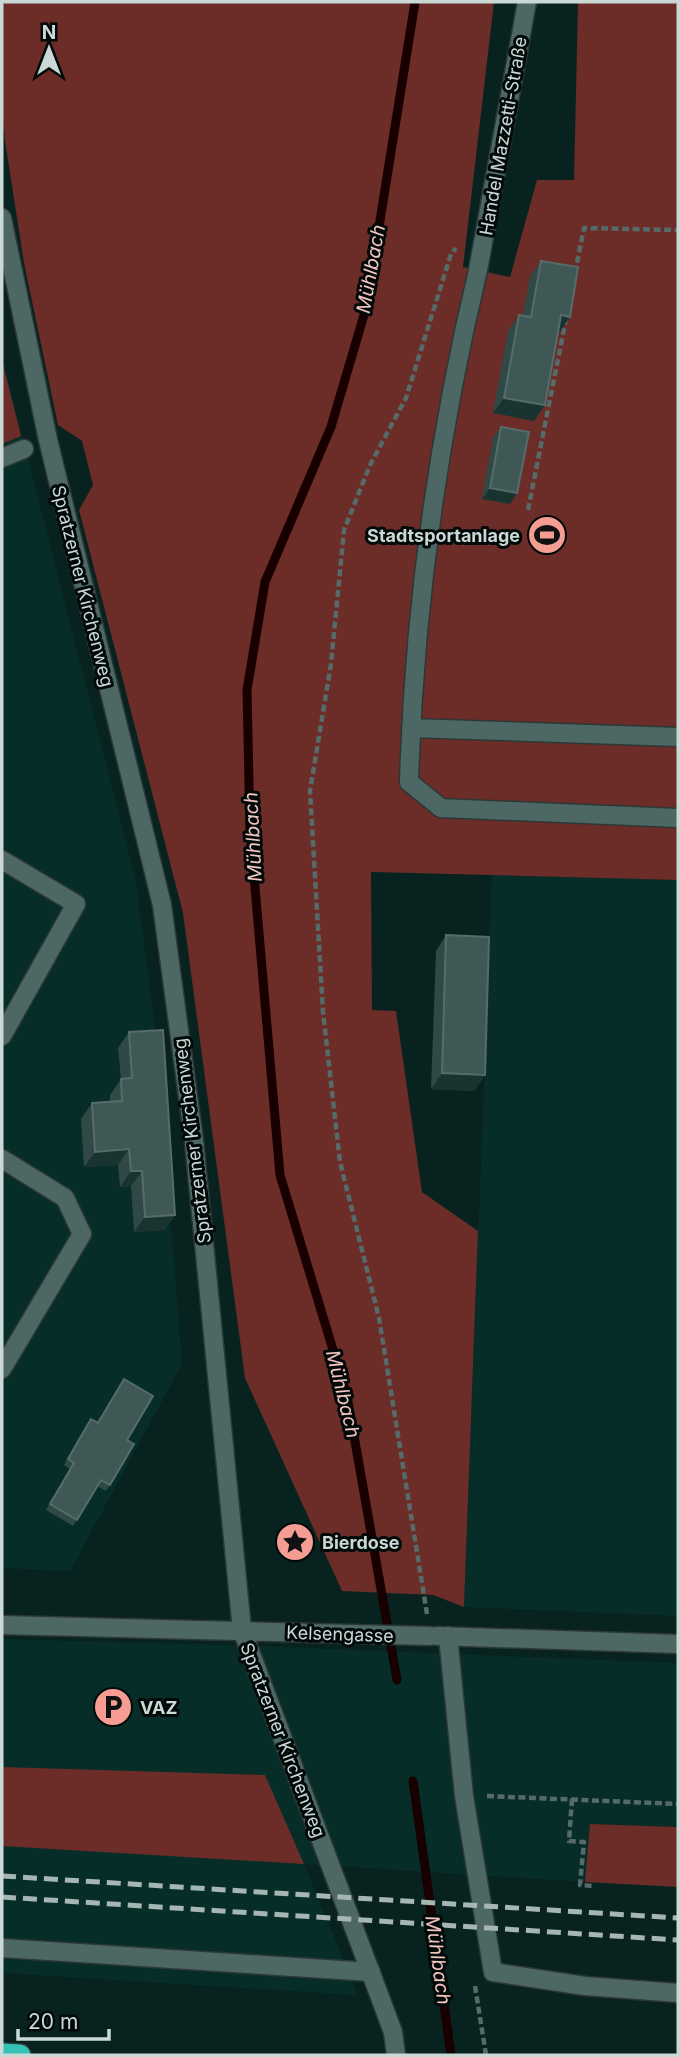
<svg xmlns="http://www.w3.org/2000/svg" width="680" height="2057" font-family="Inter,sans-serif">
	<rect width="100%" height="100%" fill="#082220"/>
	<!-- built -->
	<path fill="#072d29" d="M2 357 136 881 157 1045 182 1364 70 1571 2 1568Z
		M492 874 678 880V1616L464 1607Z
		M2 1639 228 1645 678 1663V1827L591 1824 585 1882 304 1864 358 1995 2 1973Z"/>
	<!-- green -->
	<path fill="#6c2c27" d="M2 2H494L463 267 510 277 537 180H574L578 2H678V880L371 872 372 1010 396 1011 422 1192 478 1231 464 1607 433 1595 342 1591 245 1378 183 913 79 510 93 485 82 441 58 425 24 263 5 141 2 104Z
		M2 360 21 436 2 444Z
		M2 1767 265 1775 304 1864 2 1846Z
		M590 1824 678 1827V1887L585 1882Z"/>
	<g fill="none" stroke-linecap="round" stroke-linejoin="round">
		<!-- stream -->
		<path stroke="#180000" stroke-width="9" d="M397 1680 347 1396 280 1175 250 830 247 690 265 582 331 427 366 308 415 2
			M413 1781 451 2055"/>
		<defs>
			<path id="service" d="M2 218 48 440 162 905 194 1141 242 1630
				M478 270C438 438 414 608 409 782L441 808 678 818
				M2 458 24 449
				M411 728 678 737
				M2 860 76 904 2 1036
				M2 1159 65 1198 82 1234 2 1369
				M437 1636 678 1644
				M448 1636 464 1796 493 1972 585 1986 678 1993
				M2 1948 371 1972"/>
			<path id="minor" d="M478 270 527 2
				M2 1625 430 1636
				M242 1630 393 2032 396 2055"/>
			<path id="motorway" d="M2 2054 20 2055"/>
		</defs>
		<!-- service casing -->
		<use href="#service" stroke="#2c3836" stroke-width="21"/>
		<!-- minor casing -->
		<use href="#minor" stroke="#2c3836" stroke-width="21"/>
		<!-- motorway casing -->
		<use href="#motorway" stroke="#2c3836" stroke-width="24"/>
		<!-- path -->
		<path stroke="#566b69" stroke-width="4.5" stroke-dasharray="7 3.5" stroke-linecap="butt" d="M575 273 584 228 678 230
			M528 510 566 319
			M427 1614 379 1318 340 1162 323 1012 310 791 331 664 344 530 370 465 406 398 451 254 456 248
			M487 1796 678 1804
			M572 1799 569 1841 584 1842 580 1885 593 1886
			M475 1986 486 2055"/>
		<!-- service -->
		<use href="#service" stroke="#4d6864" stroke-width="18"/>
		<!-- minor -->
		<use href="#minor" stroke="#4d6864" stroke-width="18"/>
		<!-- motorway -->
		<use href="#motorway" stroke="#34c2b5" stroke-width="21"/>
		<!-- rail -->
		<path stroke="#a6b6b4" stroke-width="5" stroke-dasharray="14 7" stroke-linecap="butt" d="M2 1876 678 1918
			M2 1897 678 1940"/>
	</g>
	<!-- wall -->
	<path fill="#304946" d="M541 261 570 317 558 332 534 421 493 413 508 331 519 315 523 316 530 276Z
		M501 427 517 493 510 504 482 499 493 438Z
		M446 935 485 1075 474 1091 431 1089 436 951Z
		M129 1032 175 1215 164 1230 134 1232 131 1186 120 1187 118 1165 84 1167 81 1119 92 1103 110 1102V1095L121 1079 118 1048Z
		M124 1379 127 1440 110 1485 106 1491 97 1486 73 1526 46 1510 70 1469 64 1465 76 1444 87 1425 97 1423Z"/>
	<!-- shaded-wall -->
	<path fill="#193330" d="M561 315 570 317 559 333 550 331Z
		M504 398 545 405 534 421 493 413Z
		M490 488 517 493 510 504 482 499Z
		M442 1073 485 1075 474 1091 431 1089Z
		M129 1149 118 1165 84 1167 95 1152Z
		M131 1171H142L131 1186 120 1187Z
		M175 1215 164 1230 134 1232 145 1217Z"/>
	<!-- building -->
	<path fill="#405855" stroke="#566c6a" stroke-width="2" d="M541 261 578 267 570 317 561 315 545 405 504 398 519 315 531 317Z
		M501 427 529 432 517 493 490 488Z
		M446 935 489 937 485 1075 442 1073Z
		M163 1030 175 1215 145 1217 142 1171H131L129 1149 95 1152 92 1103 122 1101 121 1079 132 1078 129 1032Z
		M124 1379 153 1396 127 1440 134 1444 110 1485 101 1480 77 1520 50 1504 74 1463 68 1459 80 1438 91 1419 98 1423Z"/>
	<!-- icons -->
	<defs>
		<symbol id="stadium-disc" viewBox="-11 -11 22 22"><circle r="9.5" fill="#f59c93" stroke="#020a09"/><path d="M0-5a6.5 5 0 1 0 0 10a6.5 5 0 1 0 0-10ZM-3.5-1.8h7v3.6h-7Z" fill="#111"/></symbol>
		<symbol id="sight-disc" viewBox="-11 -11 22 22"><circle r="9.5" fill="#f59c93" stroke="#020a09"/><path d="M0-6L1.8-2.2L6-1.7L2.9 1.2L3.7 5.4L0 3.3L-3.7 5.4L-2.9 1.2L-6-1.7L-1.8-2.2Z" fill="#111"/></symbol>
		<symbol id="parking-disc" viewBox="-11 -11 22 22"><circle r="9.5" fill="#f59c93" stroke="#020a09"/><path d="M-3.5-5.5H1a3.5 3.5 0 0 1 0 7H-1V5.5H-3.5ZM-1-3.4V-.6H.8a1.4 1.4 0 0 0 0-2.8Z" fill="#111"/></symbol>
	</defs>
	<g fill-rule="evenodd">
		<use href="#stadium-disc" x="525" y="513" width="44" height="44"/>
		<use href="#sight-disc" x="273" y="1520" width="44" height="44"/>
		<use href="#parking-disc" x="91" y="1685" width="44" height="44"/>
	</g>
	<g text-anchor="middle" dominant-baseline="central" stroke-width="6" stroke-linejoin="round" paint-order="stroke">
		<!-- street labels -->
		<g font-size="18" fill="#cad8d6" stroke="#020a09">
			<text transform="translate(503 136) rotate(-80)">Handel Mazzetti-Straße</text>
			<text transform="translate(83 586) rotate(76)">Spratzerner Kirchenweg</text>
			<text transform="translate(192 1141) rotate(-97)">Spratzerner Kirchenweg</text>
			<text transform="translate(340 1634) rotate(2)">Kelsengasse</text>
			<text transform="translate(283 1740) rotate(69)">Spratzerner Kirchenweg</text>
		</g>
		<!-- poi labels -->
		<g font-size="18" font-weight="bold" fill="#cad8d6" stroke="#020a09" text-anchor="start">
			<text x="520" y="535" text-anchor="end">Stadtsportanlage</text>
			<text x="322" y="1542">Bierdose</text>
			<text x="140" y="1707">VAZ</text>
		</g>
		<!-- water labels -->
		<g font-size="19" font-style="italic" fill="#f4c6c0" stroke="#020a09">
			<text transform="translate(371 269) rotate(-80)">Mühlbach</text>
			<text transform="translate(253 837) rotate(-93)">Mühlbach</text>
			<text transform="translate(343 1394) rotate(76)">Mühlbach</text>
			<text transform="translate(438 1960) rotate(82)">Mühlbach</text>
		</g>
	</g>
	<!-- border -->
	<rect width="680" height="2057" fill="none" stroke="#cad8d6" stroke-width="7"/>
	<!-- north arrow -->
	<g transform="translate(49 49)" stroke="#020a09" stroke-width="5" paint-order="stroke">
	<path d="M0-5L12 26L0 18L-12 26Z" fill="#cad8d6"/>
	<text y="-10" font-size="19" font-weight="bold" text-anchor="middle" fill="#cad8d6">N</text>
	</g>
	<!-- scale -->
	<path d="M18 2029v10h91v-10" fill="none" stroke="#cad8d6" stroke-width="3.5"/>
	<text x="28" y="2029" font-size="21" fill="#cad8d6" stroke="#020a09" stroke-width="5" paint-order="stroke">20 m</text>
</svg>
